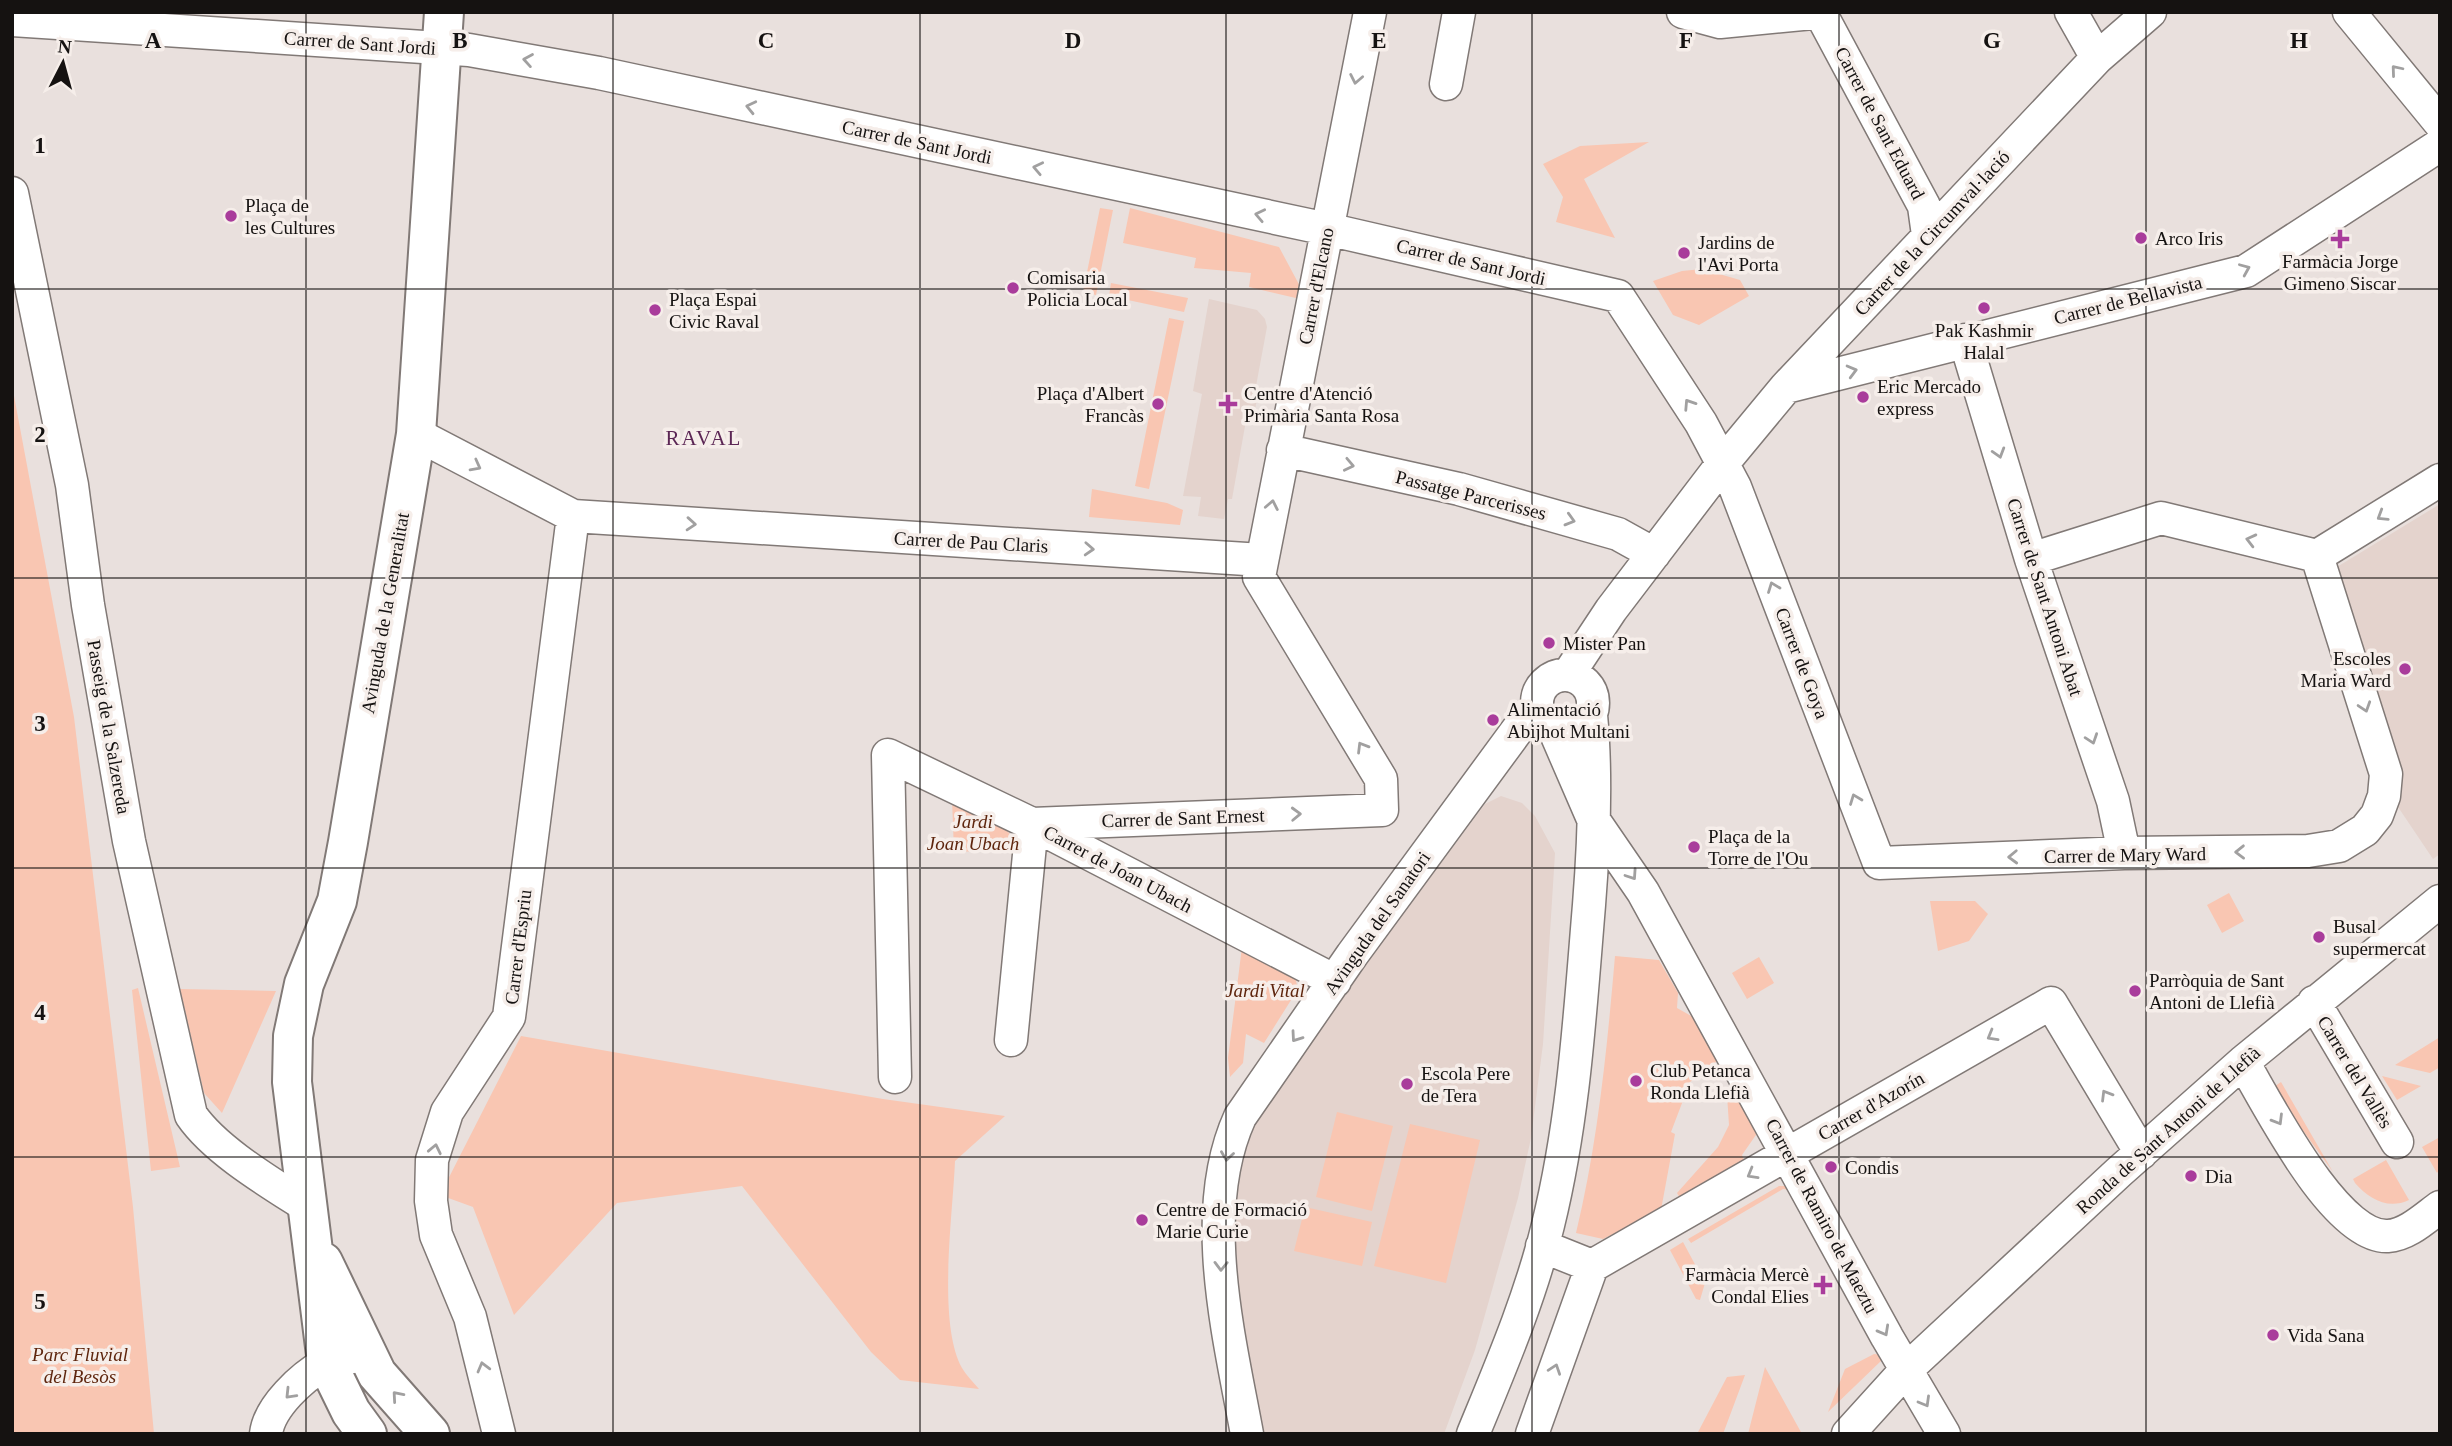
<svg xmlns="http://www.w3.org/2000/svg" width="2452" height="1446" font-family="Georgia,serif">
	<rect width="100%" height="100%" fill="#e9e0dd"/>
	<!-- built -->
	<path fill="#e4d3cd" d="M1209 299 1257 310 1265 319 1267 327 1256 386 1259 387 1254 416 1247 415 1232 499H1228L1224 519 1198 516 1201 497 1183 496 1202 394 1193 391Z
		M2440 504V854L2433 859 2396 804 2402 772 2337 567Z
		M1501 796 1522 803 1535 816 1555 853 1543 1044 1531 1138 1518 1198 1475 1350 1444 1434H1258L1230 1251 1246 1124 1485 804Z"/>
	<!-- green -->
	<path fill="#f9c6b2" d="M1649 142 1584 179 1615 238 1556 222 1563 197 1543 164 1580 146Z
		M1100 208 1113 210 1096 295 1083 292Z
		M1130 208 1279 247 1302 290 1300 299 1249 287 1251 273 1194 268 1196 258 1123 243Z
		M1702 269 1740 280 1749 296 1699 325 1673 315 1653 281 1682 271Z
		M1111 283 1188 298 1184 312 1109 296Z
		M1169 318 1184 321 1149 489 1135 486Z
		M12 385 74 717 133 1207 154 1434H12Z
		M1092 489 1167 503 1183 510 1180 525 1089 517Z
		M952 799 1002 826 1011 835 1009 850 954 852Z
		M2229 893 2244 921 2222 933 2207 905Z
		M1930 901H1975L1988 914 1969 941 1938 951Z
		M1242 947 1294 973 1298 989 1264 1043 1246 1034 1243 1063 1230 1077 1228 1058Z
		M1615 956 1659 960 1678 993 1677 1008 1693 1017 1717 1061 1685 1086 1687 1090 1671 1132 1675 1134 1661 1210 1603 1239 1576 1233C1598 1142 1607 1049 1615 956Z
		M1759 957 1774 983 1747 999 1732 973Z
		M138 988 180 1167 151 1171 132 990Z
		M180 989 276 991 222 1113 204 1093Z
		M521 1036 883 1099 1005 1116 955 1161C953 1214 937 1323 962 1368 966 1375 973 1382 979 1389L900 1380 871 1352 742 1186 617 1203 514 1315 473 1207 440 1195Z
		M2440 1037V1067L2430 1073 2395 1065Z
		M2382 1076 2421 1086 2397 1100Z
		M2281 1082 2333 1172 2272 1088Z
		M1735 1091 1758 1132 1742 1155 1744 1160 1680 1198 1677 1193 1718 1147 1729 1125 1727 1095Z
		M1337 1112 1393 1126 1372 1211 1316 1197Z
		M1410 1124 1480 1140 1446 1283 1374 1266Z
		M2440 1137V1169L2437 1173 2422 1147Z
		M2386 1160 2409 1200C2388 1210 2369 1199 2355 1183L2353 1179Z
		M1779 1186H1785L1791 1190 1783 1189 1691 1243 1688 1239Z
		M1305 1207 1372 1222 1362 1266 1294 1251Z
		M1683 1242 1705 1283 1700 1300 1696 1299 1670 1250Z
		M1874 1354 1882 1355V1360L1828 1412 1845 1369Z
		M1765 1367 1802 1434H1748Z
		M1745 1375 1723 1434H1697L1727 1377Z"/>
	<g fill="none" stroke-linecap="round" stroke-linejoin="round">
		<defs>
			<path id="street" d="M1683 12 1720 22 1823 12
				M2071 12 2097 58
				M2349 12 2440 123
				M1821 14 1924 206 1928 235
				M12 20 469 50 599 73 1327 229 1618 296 1701 423 1735 487 1879 863 2124 853 2308 851 2339 846 2365 830 2377 815 2384 796 2386 774 2317 556
				M1446 84 1459 12
				M12 193 72 485 88 605 129 841 191 1115C215 1150 269 1182 305 1205
				M1965 340 2031 559 2113 801 2124 853
				M1786 387 2246 271 2440 145
				M416 434 573 516 1262 560
				M1283 450 1459 489 1618 534 1654 554
				M2031 559 2161 518 2317 556 2440 480
				M1537 703a28 28 0 1 1 56 0a28 28 0 1 1-56 0Z
				M1568 675 1611 610 1723 463 1786 387 2097 58 2150 12
				M1554 729 1593 819 1643 892 1887 1337 1944 1434
				M1032 824 1382 810 1381 779 1259 577 1370 12
				M2314 1002 2397 1142
				M1011 1040 1032 824
				M2243 1062C2267 1102 2335 1239 2388 1236 2407 1235 2425 1218 2440 1207
				M895 1077 888 755 1032 824 1335 981
				M1542 1246 1592 1266 2051 1003 2141 1153
				M266 1434C269 1407 302 1377 325 1364 337 1358 355 1357 368 1355
				M499 1434 470 1317 436 1235 431 1201 432 1160 447 1112 509 1017 573 516
				M1247 1434C1229 1336 1197 1211 1240 1117L1352 955 1518 729 1539 714
				M1473 1434C1501 1366 1531 1296 1548 1225 1574 1119 1580 1013 1589 905 1594 842 1597 778 1591 715
				M1532 1434 1592 1266
				M1848 1434 1906 1370 2119 1172 2243 1062 2440 901"/>
			<path id="secondary" d="M323 1262 377 1374 430 1434
				M367 1434 351 1412 327 1363 292 1082 293 1036 304 984 337 901 348 842 416 434 444 12"/>
		</defs>
		<!-- street casing -->
		<use href="#street" stroke="#817976" stroke-width="35"/>
		<!-- secondary casing -->
		<use href="#secondary" stroke="#817976" stroke-width="42"/>
		<!-- street -->
		<use href="#street" stroke="#fff" stroke-width="32"/>
		<!-- secondary -->
		<use href="#secondary" stroke="#fff" stroke-width="38"/>
	</g>
	<!-- one-way arrows -->
	<defs><path id="oneway-chevron" d="M-2-3.5L2.5 0L-2 3.5" fill="none" stroke-width="1.6" stroke-linecap="round" stroke-linejoin="round" transform="scale(1.75)"/></defs>
	<g stroke="#a1a0a0">
		<use href="#oneway-chevron" transform="translate(528 60) rotate(-170)"/>
		<use href="#oneway-chevron" transform="translate(2396 70) rotate(-130)"/>
		<use href="#oneway-chevron" transform="translate(1356 79) rotate(101)"/>
		<use href="#oneway-chevron" transform="translate(751 107) rotate(-167)"/>
		<use href="#oneway-chevron" transform="translate(1038 168) rotate(-168)"/>
		<use href="#oneway-chevron" transform="translate(1260 215) rotate(-168)"/>
		<use href="#oneway-chevron" transform="translate(2245 269) rotate(-23)"/>
		<use href="#oneway-chevron" transform="translate(1852 371) rotate(-15)"/>
		<use href="#oneway-chevron" transform="translate(1689 404) rotate(-123)"/>
		<use href="#oneway-chevron" transform="translate(1999 453) rotate(73)"/>
		<use href="#oneway-chevron" transform="translate(1349 465) rotate(12)"/>
		<use href="#oneway-chevron" transform="translate(476 466) rotate(28)"/>
		<use href="#oneway-chevron" transform="translate(1272 505) rotate(-79)"/>
		<use href="#oneway-chevron" transform="translate(2382 516) rotate(148)"/>
		<use href="#oneway-chevron" transform="translate(1570 520) rotate(16)"/>
		<use href="#oneway-chevron" transform="translate(691 524) rotate(4)"/>
		<use href="#oneway-chevron" transform="translate(2251 540) rotate(-166)"/>
		<use href="#oneway-chevron" transform="translate(1089 549) rotate(3)"/>
		<use href="#oneway-chevron" transform="translate(1773 587) rotate(-111)"/>
		<use href="#oneway-chevron" transform="translate(2365 707) rotate(72)"/>
		<use href="#oneway-chevron" transform="translate(2092 739) rotate(71)"/>
		<use href="#oneway-chevron" transform="translate(1362 747) rotate(-121)"/>
		<use href="#oneway-chevron" transform="translate(1855 799) rotate(-111)"/>
		<use href="#oneway-chevron" transform="translate(1296 814) rotate(-2)"/>
		<use href="#oneway-chevron" transform="translate(2240 852) rotate(179)"/>
		<use href="#oneway-chevron" transform="translate(2013 857) rotate(178)"/>
		<use href="#oneway-chevron" transform="translate(1632 875) rotate(56)"/>
		<use href="#oneway-chevron" transform="translate(1992 1036) rotate(150)"/>
		<use href="#oneway-chevron" transform="translate(1296 1037) rotate(125)"/>
		<use href="#oneway-chevron" transform="translate(2106 1095) rotate(-121)"/>
		<use href="#oneway-chevron" transform="translate(2278 1120) rotate(59)"/>
		<use href="#oneway-chevron" transform="translate(435 1149) rotate(-78)"/>
		<use href="#oneway-chevron" transform="translate(1227 1156) rotate(98)"/>
		<use href="#oneway-chevron" transform="translate(1752 1174) rotate(150)"/>
		<use href="#oneway-chevron" transform="translate(1221 1266) rotate(91)"/>
		<use href="#oneway-chevron" transform="translate(1884 1331) rotate(61)"/>
		<use href="#oneway-chevron" transform="translate(483 1367) rotate(-105)"/>
		<use href="#oneway-chevron" transform="translate(1555 1369) rotate(-71)"/>
		<use href="#oneway-chevron" transform="translate(290 1394) rotate(134)"/>
		<use href="#oneway-chevron" transform="translate(397 1396) rotate(-131)"/>
		<use href="#oneway-chevron" transform="translate(1925 1402) rotate(60)"/>
	</g>
	<!-- grid -->
	<path fill="none" stroke="#151211" stroke-width="2" stroke-opacity="0.55" d="M306 12V1434M613 12V1434M920 12V1434M1226 12V1434M1532 12V1434M1839 12V1434M2146 12V1434M12 289H2440M12 578H2440M12 868H2440M12 1157H2440"/>
	<!-- markers -->
	<g fill="#a93c9b" stroke="#f6eeea" stroke-width="2.5">
		<circle cx="231" cy="216" r="7"/>
		<circle cx="2141" cy="238" r="7"/>
		<path d="M2336.5 228.5h7v7h7v7h-7v7h-7v-7h-7v-7h7z"/>
		<circle cx="1684" cy="253" r="7"/>
		<circle cx="1013" cy="288" r="7"/>
		<circle cx="1984" cy="308" r="7"/>
		<circle cx="655" cy="310" r="7"/>
		<circle cx="1863" cy="397" r="7"/>
		<circle cx="1158" cy="404" r="7"/>
		<path d="M1224.5 393.5h7v7h7v7h-7v7h-7v-7h-7v-7h7z"/>
		<circle cx="1549" cy="643" r="7"/>
		<circle cx="2405" cy="669" r="7"/>
		<circle cx="1493" cy="720" r="7"/>
		<circle cx="1694" cy="847" r="7"/>
		<circle cx="2319" cy="937" r="7"/>
		<circle cx="2135" cy="991" r="7"/>
		<circle cx="1636" cy="1081" r="7"/>
		<circle cx="1407" cy="1084" r="7"/>
		<circle cx="1831" cy="1167" r="7"/>
		<circle cx="2191" cy="1176" r="7"/>
		<circle cx="1142" cy="1220" r="7"/>
		<path d="M1819.5 1274.5h7v7h7v7h-7v7h-7v-7h-7v-7h7z"/>
		<circle cx="2273" cy="1335" r="7"/>
	</g>
	<g text-anchor="middle" dominant-baseline="central" stroke-width="7" stroke-linejoin="round" paint-order="stroke">
		<!-- street labels -->
		<g font-size="19" fill="#151211" stroke="#f6eeea">
			<text transform="translate(360 43) rotate(4)">Carrer de Sant Jordi</text>
			<text transform="translate(1880 123) rotate(62)">Carrer de Sant Eduard</text>
			<text transform="translate(917 142) rotate(12)">Carrer de Sant Jordi</text>
			<text transform="translate(1932 233) rotate(-47)">Carrer de la Circumval·lació</text>
			<text transform="translate(1471 262) rotate(13)">Carrer de Sant Jordi</text>
			<text transform="translate(1316 286) rotate(-79)">Carrer d'Elcano</text>
			<text transform="translate(2128 300) rotate(-14)">Carrer de Bellavista</text>
			<text transform="translate(1471 495) rotate(14)">Passatge Parcerisses</text>
			<text transform="translate(971 542) rotate(3)">Carrer de Pau Claris</text>
			<text transform="translate(2045 597) rotate(72)">Carrer de Sant Antoni Abat</text>
			<text transform="translate(385 613) rotate(-80)">Avinguda de la Generalitat</text>
			<text transform="translate(1802 663) rotate(69)">Carrer de Goya</text>
			<text transform="translate(109 727) rotate(80)">Passeig de la Salzereda</text>
			<text transform="translate(1183 818) rotate(-2)">Carrer de Sant Ernest</text>
			<text transform="translate(2125 855) rotate(-1)">Carrer de Mary Ward</text>
			<text transform="translate(1118 869) rotate(28)">Carrer de Joan Ubach</text>
			<text transform="translate(1377 923) rotate(-55)">Avinguda del Sanatori</text>
			<text transform="translate(518 947) rotate(-83)">Carrer d'Espriu</text>
			<text transform="translate(2355 1072) rotate(59)">Carrer del Vallès</text>
			<text transform="translate(1871 1106) rotate(-30)">Carrer d'Azorín</text>
			<text transform="translate(2168 1130) rotate(-42)">Ronda de Sant Antoni de Llefià</text>
			<text transform="translate(1822 1216) rotate(62)">Carrer de Ramiro de Maeztu</text>
		</g>
		<!-- poi labels -->
		<g font-size="19" fill="#151211" stroke="#f6eeea" text-anchor="start">
			<text x="245" y="205">Plaça de<tspan x="245" dy="22">les Cultures</tspan></text>
			<text x="2155" y="238">Arco Iris</text>
			<text x="1698" y="242">Jardins de<tspan x="1698" dy="22">l'Avi Porta</tspan></text>
			<text x="2340" y="261" text-anchor="middle">Farmàcia Jorge<tspan x="2340" dy="22">Gimeno Siscar</tspan></text>
			<text x="1027" y="277">Comisaria<tspan x="1027" dy="22">Policia Local</tspan></text>
			<text x="669" y="299">Plaça Espai<tspan x="669" dy="22">Civic Raval</tspan></text>
			<text x="1984" y="330" text-anchor="middle">Pak Kashmir<tspan x="1984" dy="22">Halal</tspan></text>
			<text x="1877" y="386">Eric Mercado<tspan x="1877" dy="22">express</tspan></text>
			<text x="1144" y="393" text-anchor="end">Plaça d'Albert<tspan x="1144" dy="22">Francàs</tspan></text>
			<text x="1244" y="393">Centre d'Atenció<tspan x="1244" dy="22">Primària Santa Rosa</tspan></text>
			<text x="1563" y="643">Mister Pan</text>
			<text x="2391" y="658" text-anchor="end">Escoles<tspan x="2391" dy="22">Maria Ward</tspan></text>
			<text x="1507" y="709">Alimentació<tspan x="1507" dy="22">Abijhot Multani</tspan></text>
			<text x="1708" y="836">Plaça de la<tspan x="1708" dy="22">Torre de l'Ou</tspan></text>
			<text x="2333" y="926">Busal<tspan x="2333" dy="22">supermercat</tspan></text>
			<text x="2149" y="980">Parròquia de Sant<tspan x="2149" dy="22">Antoni de Llefià</tspan></text>
			<text x="1650" y="1070">Club Petanca<tspan x="1650" dy="22">Ronda Llefià</tspan></text>
			<text x="1421" y="1073">Escola Pere<tspan x="1421" dy="22">de Tera</tspan></text>
			<text x="1845" y="1167">Condis</text>
			<text x="2205" y="1176">Dia</text>
			<text x="1156" y="1209">Centre de Formació<tspan x="1156" dy="22">Marie Curie</tspan></text>
			<text x="1809" y="1274" text-anchor="end">Farmàcia Mercè<tspan x="1809" dy="22">Condal Elies</tspan></text>
			<text x="2287" y="1335">Vida Sana</text>
		</g>
		<!-- park labels -->
		<g font-size="19" font-style="italic" fill="#5e250d" stroke="#f6eeea">
			<text x="973" y="821">Jardi<tspan x="973" dy="22">Joan Ubach</tspan></text>
			<text x="1265" y="990">Jardi Vital</text>
			<text x="80" y="1354">Parc Fluvial<tspan x="80" dy="22">del Besòs</tspan></text>
		</g>
		<!-- neighbourhood labels -->
		<g font-size="21" letter-spacing="2" fill="#5c2755" stroke="#f6eeea">
			<text x="704" y="438">RAVAL</text>
		</g>
	</g>
	<g font-size="23" text-anchor="middle" font-weight="bold" fill="#151211" stroke="#f6eeea" stroke-width="7" stroke-linejoin="round" paint-order="stroke">
		<text x="153" y="48">A</text>
		<text x="460" y="48">B</text>
		<text x="766" y="48">C</text>
		<text x="1073" y="48">D</text>
		<text x="1379" y="48">E</text>
		<text x="1686" y="48">F</text>
		<text x="1992" y="48">G</text>
		<text x="2299" y="48">H</text>
		<text x="40" y="153">1</text>
		<text x="40" y="442">2</text>
		<text x="40" y="731">3</text>
		<text x="40" y="1020">4</text>
		<text x="40" y="1309">5</text>
	</g>
	<!-- border -->
	<rect width="2452" height="1446" fill="none" stroke="#151211" stroke-width="28"/>
	<!-- north arrow -->
	<g transform="translate(63 63) rotate(6)" stroke="#f6eeea" stroke-width="5" paint-order="stroke">
	<path d="M0-5L12 26L0 18L-12 26Z" fill="#151211"/>
	<text y="-10" font-size="19" font-weight="bold" text-anchor="middle" fill="#151211">N</text>
	</g>
</svg>
